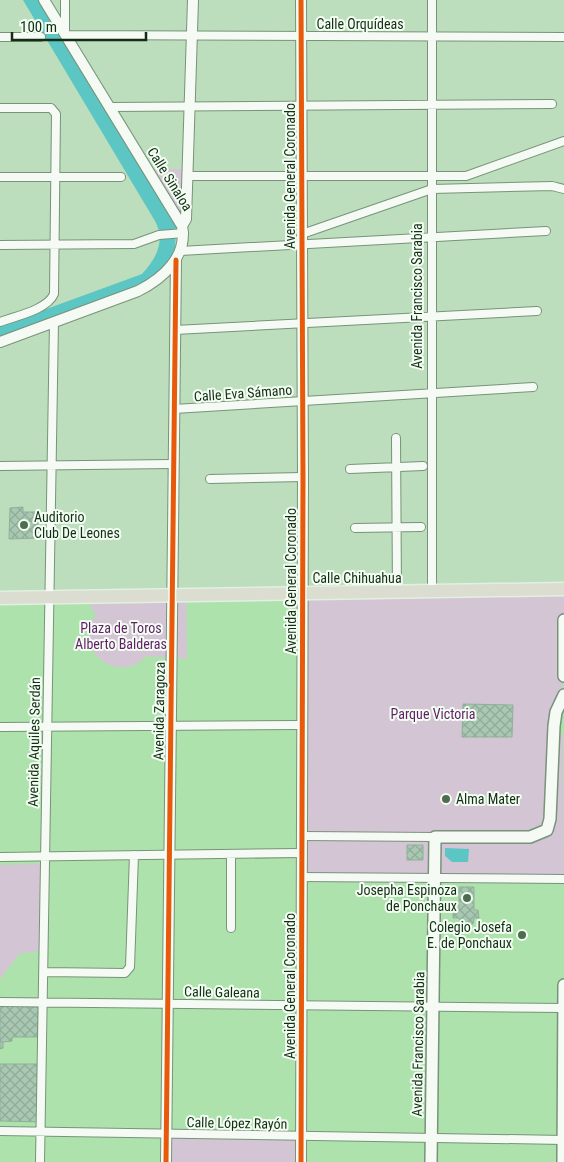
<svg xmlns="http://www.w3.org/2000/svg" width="564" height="1162" font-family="'Roboto Condensed',sans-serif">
	<defs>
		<pattern id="building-cross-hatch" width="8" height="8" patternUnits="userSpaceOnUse" patternTransform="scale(1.25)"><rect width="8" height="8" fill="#a8c8b2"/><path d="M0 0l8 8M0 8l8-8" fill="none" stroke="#90ac98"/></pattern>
	</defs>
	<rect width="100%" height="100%" fill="#bcdebc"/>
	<!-- built -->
	<path fill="#ade2ad" d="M564 590V1162H0V601Z"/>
	<!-- park -->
	<path fill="#d3c5d4" d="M147 169H187L183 226Z
		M186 590 187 659 146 656C118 688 68 646 97 614L91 609 92 592Z
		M564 590V681C548 721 559 784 556 827L559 734H563L564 878 304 877V592Z
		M44 864 43 950 19 954 0 979V865Z
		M167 1133 303 1136V1162H167Z"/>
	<!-- water -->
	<path fill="#5cc6c4" d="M23 0H40L176 226 175 252 170 262 148 284 0 339V326L142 274C156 259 166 241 155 221Z
		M445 848 469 849 468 862H452L445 856Z"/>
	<!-- building -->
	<path fill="url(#building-cross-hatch)" stroke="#8fb099" d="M23 507V512H38V538L9 539 10 508Z
		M463 704 513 705 512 737H462Z
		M407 845H423V860H407Z
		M459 887H474V910H478L479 918H474L473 924 469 925 462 924 459 918H453V911H459Z
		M0 1006 39 1007 37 1037H12V1041L3 1042V1048L0 1049Z
		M0 1064H37L40 1122 0 1121Z"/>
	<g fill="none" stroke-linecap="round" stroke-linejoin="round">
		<defs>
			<path id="minor" d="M65 0V35L564 37
				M432 0V592
				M0 37H41
				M109 107 552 104
				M0 108H51L56 114 54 294C47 310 16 316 0 322
				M187 176H466L564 141
				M0 177H121
				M302 234 432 189 552 186 564 189
				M0 245 134 244 159 235 184 233
				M180 251 546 231
				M175 330 537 311
				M174 409 533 387
				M396 438 397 593
				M0 466 172 464
				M350 469 423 466
				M210 479 303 477
				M355 528 421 527
				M0 727 302 725
				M303 836 435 837
				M0 857 301 853
				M301 877 564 879
				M231 928V854
				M44 972 125 973 130 967 134 855
				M0 1002 564 1008
				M0 1131 564 1140
				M40 1162 54 322"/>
			<path id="tertiary" d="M301 0 303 477 301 1162
				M182 226 186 219 193 0
				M0 342 138 291C162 279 188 257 182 226L44 0
				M166 1162 176 260"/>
			<path id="secondary" d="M564 620V676
				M431 1162 435 837H530L547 830 550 819 554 726 556 712 564 695
				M563 1162 564 985"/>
			<path id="primary" d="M0 598 564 589"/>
		</defs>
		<!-- minor casing -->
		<use href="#minor" stroke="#789379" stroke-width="10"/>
		<!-- tertiary casing -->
		<use href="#tertiary" stroke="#789379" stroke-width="12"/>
		<!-- secondary casing -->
		<use href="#secondary" stroke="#789379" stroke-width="14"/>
		<!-- primary casing -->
		<use href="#primary" stroke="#e1f0e1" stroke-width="15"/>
		<!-- minor -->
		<use href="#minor" stroke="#f5faf5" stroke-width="8"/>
		<!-- tertiary -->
		<use href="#tertiary" stroke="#f5faf5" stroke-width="10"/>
		<!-- secondary -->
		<use href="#secondary" stroke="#f5faf5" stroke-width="11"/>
		<!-- primary -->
		<use href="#primary" stroke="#dbddd1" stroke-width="12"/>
		<defs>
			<path id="cycleway" d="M301 0 303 477 301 1162
				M166 1162 176 260"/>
		</defs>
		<!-- cycleway casing -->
		<use href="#cycleway" stroke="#f2fef2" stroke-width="8"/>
		<!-- cycleway -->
		<use href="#cycleway" stroke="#e8590c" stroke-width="5"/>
	</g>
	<!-- markers -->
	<g fill="#4f6b50" stroke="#f2fef2" stroke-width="2">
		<circle cx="24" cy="525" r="5"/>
		<circle cx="446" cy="799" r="5"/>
		<circle cx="467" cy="898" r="5"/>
		<circle cx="522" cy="935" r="5"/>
	</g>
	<g text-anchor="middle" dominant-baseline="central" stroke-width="4" stroke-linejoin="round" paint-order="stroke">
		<!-- street labels -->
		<g font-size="14" fill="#152d16" stroke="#f2fef2">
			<text x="360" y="24">Calle Orquídeas</text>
			<text transform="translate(290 176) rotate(-90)">Avenida General Coronado</text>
			<text transform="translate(170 179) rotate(58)">Calle Sinaloa</text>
			<text transform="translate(417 296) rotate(-90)">Avenida Francisco Sarabia</text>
			<text transform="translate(243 393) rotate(-4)">Calle Eva Sámano</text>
			<text x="357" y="578">Calle Chihuahua</text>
			<text transform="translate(291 581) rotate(-90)">Avenida General Coronado</text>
			<text transform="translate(159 711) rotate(-89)">Avenida Zaragoza</text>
			<text transform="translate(34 742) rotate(-89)">Avenida Aquiles Serdán</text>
			<text transform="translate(290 986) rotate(-90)">Avenida General Coronado</text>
			<text transform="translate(222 992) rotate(1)">Calle Galeana</text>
			<text transform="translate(418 1044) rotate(-89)">Avenida Francisco Sarabia</text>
			<text transform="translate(237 1123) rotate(1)">Calle López Rayón</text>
		</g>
		<!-- poi labels -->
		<g font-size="14" fill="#152d16" stroke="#f2fef2" text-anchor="start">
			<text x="34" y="517">Auditorio<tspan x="34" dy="16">Club De Leones</tspan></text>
			<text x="456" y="799">Alma Mater</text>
			<text x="457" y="890" text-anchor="end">Josepha Espinoza<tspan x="457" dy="16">de Ponchaux</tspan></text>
			<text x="512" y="927" text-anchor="end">Colegio Josefa<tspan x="512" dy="16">E. de Ponchaux</tspan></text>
		</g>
		<!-- park labels -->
		<g font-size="14" fill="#641c6a" stroke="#f2fef2">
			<text x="121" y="628">Plaza de Toros<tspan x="121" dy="16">Alberto Balderas</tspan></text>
			<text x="433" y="714">Parque Victoria</text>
		</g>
	</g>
	<!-- scale -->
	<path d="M12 32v8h134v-8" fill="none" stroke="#152d16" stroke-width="2.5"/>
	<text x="20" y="32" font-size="15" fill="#152d16" stroke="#f2fef2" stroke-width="4" paint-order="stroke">100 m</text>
</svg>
